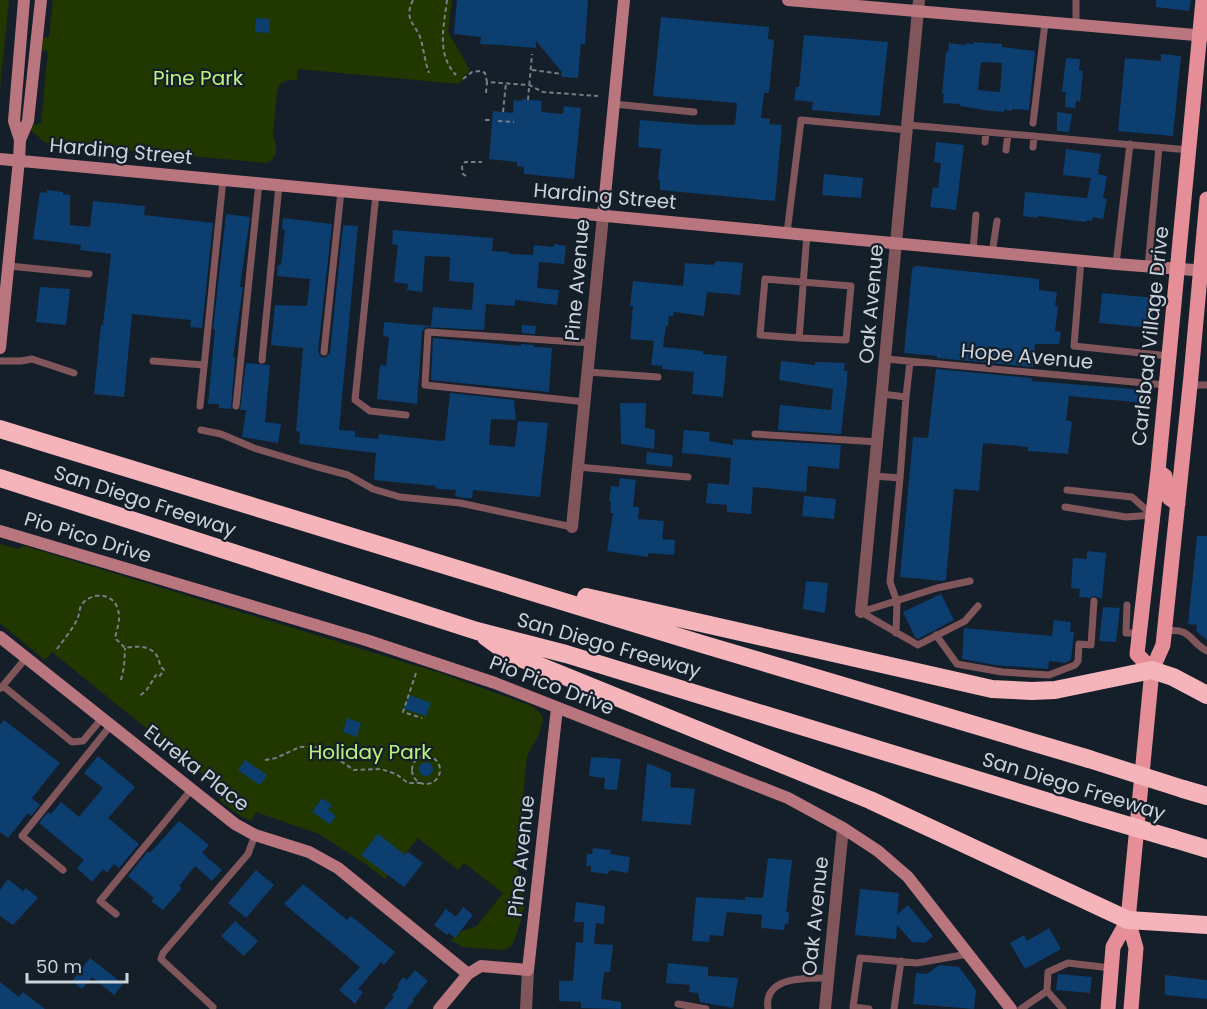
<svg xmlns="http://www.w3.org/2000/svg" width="1207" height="1009" font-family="Poppins,sans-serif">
	<rect width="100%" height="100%" fill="#151f2a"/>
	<!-- green -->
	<path fill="#213700" d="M0 0H9L0 90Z
		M53 0H452L448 32 470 70 459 84 298 69 297 80H288L280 84 277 91 273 135 276 145V154L272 160 266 163 46 143 29 129 31 126 41 123 48 51 41 50 42 38 49 37Z
		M0 544 17 549 25 546 440 673 532 706 542 715 543 720 539 734 527 756 517 864 525 906 515 939 511 946 504 950 462 947 451 940 460 932 477 926 503 893 464 863 458 870 418 838 385 879 367 865 319 834 256 812 251 821 239 815 219 800 225 792 52 652 45 660 0 623Z"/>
	<!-- building -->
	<path fill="#0c3e70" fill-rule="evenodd" d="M457 0H588L585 44H581L578 78 562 77V72L536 41V48L500 45 480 44 481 37 454 34Z
		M1156 0H1191L1189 11 1156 7Z
		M661 17 769 27 768 39 774 40 769 93H764L761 118 770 119V124L782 125 775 201 660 190V180H658L661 149 638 147 640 120 699 125H735L737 103 653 96Z
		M256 18 270 19 269 33 255 32Z
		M804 35 888 42 880 116 812 110 813 102 794 100 796 87H799Z
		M974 42 1002 44V47L1035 51 1029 110 1012 109V111L1004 110V112L991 111 960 106V104L943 103 944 94H942L946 51 948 52 949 43 966 45V43L974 44ZM981 62 1002 63 1000 92 978 90Z
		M1161 54 1181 56 1173 136 1118 131 1125 58 1161 61Z
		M1066 58 1080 59 1079 70 1083 71 1080 102 1076 101 1075 108 1065 107 1066 92H1062Z
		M522 99 542 101 541 112 563 114 564 106 581 108 574 179 524 174V167L517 166V162L489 159 493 111 513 113 514 100 522 101Z
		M1057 112 1072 114 1069 132 1057 131Z
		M936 142 964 145 956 210 930 207 933 187 938 188 941 163 934 162Z
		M1066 149 1101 154 1098 174 1107 176 1103 198 1107 199 1103 219 1093 217 1092 221 1087 220 1086 222 1038 216V218L1023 216 1025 192 1087 198 1091 178 1063 175Z
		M824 174 863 178 861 198 822 195Z
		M47 190 63 192V194L70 195V225L90 227 93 201 145 206 144 215 213 223 202 328 190 327 191 320 132 314 124 397 94 394 101 325H103L111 254 80 250 81 245 33 239 40 192 47 193Z
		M226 214 250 217 240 287H243L233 357H235L231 409 219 408V404H208L215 330 213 329Z
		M283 218 332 224 318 351 320 356 324 358 330 353 343 225 358 226 339 430 355 431V437L378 439 379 434 441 441 445 440 450 393 514 400 516 420 491 419 489 445 515 447 518 421 548 423 540 497 473 490 472 498H464L455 496 456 490 440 489 435 488 436 486 374 480 376 453 299 444 300 432 296 431 303 348 271 345 275 305 307 306 310 279 277 276 278 265H281L285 230 282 229Z
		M393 230 493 238 492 251 509 252V254L533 255 534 245 554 247V244L566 246 564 264 539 262 537 288 559 290 557 305 515 300V306L486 304 484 330 425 327 422 332 417 404 377 399 380 365 386 366 389 337 383 336 384 322 431 326 433 307 472 310 474 283 449 281 450 257 425 256 422 292 407 290 408 284 394 282 398 245 392 244Z
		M717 261 743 263 740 295 707 292 704 316 674 312 673 316H669L668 326H666L663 347 703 351V354L727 356 723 397 692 394 694 372 662 369V364L661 366 651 365 654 341 630 339 633 306H630L633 281 683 286 685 263 713 265Z
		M917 266 1039 279V290L1057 292 1055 306H1058L1055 331 1061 332 1059 344H1035L1033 367 937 358V356L904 353 912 271 913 267Z
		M40 287 70 289 66 325 36 322Z
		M1102 293 1155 298 1152 328 1099 323Z
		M522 325 536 326 535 334 522 333Z
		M433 338 521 346V344L534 345V347L552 348 549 392 431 380Z
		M781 361 815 365V362H821L845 363 844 371H847V382L841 434 778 430 780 405 831 410 833 389 779 380Z
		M246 363 270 365 265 422 281 424 278 443 242 437 246 410H240Z
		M936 369 1032 378V381L1146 390 1145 403 1069 396 1066 420 1072 422 1068 454 1028 451V447L983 443 979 491 954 489 946 580 943 581 900 577 913 437 928 438Z
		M620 403H646L645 428 655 430 654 449 621 444Z
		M684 430 710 432 709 441 733 445V439L841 445 839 469 808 466 806 492 753 487 751 514 727 512V505L706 503 708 483 729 485 731 458 682 453Z
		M647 452 673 455 672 467 646 464Z
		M620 478 636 480 633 507H639L638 519 664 521 662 539 675 540 674 555 648 553V557L607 551 613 513H610L611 502 609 501 611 486 619 487Z
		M804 496 836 499 834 519 802 516Z
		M1197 536H1207V640L1196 631 1197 625 1188 624Z
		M1087 551 1106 553 1102 599 1095 596 1090 598 1079 597 1080 589 1071 588 1073 558 1087 559Z
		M806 581 828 583 825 613 803 609Z
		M941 594 954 620 918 639 915 637 903 612Z
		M1103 607 1120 608 1116 642 1099 641Z
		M1054 620 1071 622 1070 632H1074L1071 660 1065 663 1049 661 1048 669 995 665 962 659 964 628 1052 636Z
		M409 695 431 703 426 716 404 709Z
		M347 718 361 723 357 737 343 732Z
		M4 720 60 763 32 798 40 805 31 816 28 813 8 838 0 832V725Z
		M98 756 135 787 108 818 139 844 119 868 114 864 107 873 103 869 92 882 77 868 84 860 39 823 48 812 51 814 61 802 79 817 103 788 84 773Z
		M591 757 621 759 617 790 604 789 605 778 589 776Z
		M245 760 267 775 260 785 238 770Z
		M419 769a7 7 0 1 1 14 0a7 7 0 1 1-14 0Z
		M647 763 671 773 670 787 695 789 691 825 642 821Z
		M322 798 332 805 328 810 336 816 330 824 312 812Z
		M179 821 209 845 202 853 222 870 212 881 195 866 179 886 182 888 163 910 151 901 154 898 128 876 148 851 150 853Z
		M378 834 405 855 408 852 423 863 404 887 361 855Z
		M593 848 611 850 610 854 630 857 628 873 610 870 608 874 591 872V866H586L587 854H592Z
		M768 858 792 860 787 905 786 912H789L788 924 785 923 784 930 761 928 762 915 727 912 723 936 710 935 709 942 692 941 696 897 745 900V897L763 898Z
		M256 870 274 885 246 918 228 903Z
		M8 879 23 891 26 888 38 898 13 925 0 916V890Z
		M303 884 347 920 351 916 395 952 384 965 381 962 358 989 363 992 355 1004 339 990 360 967 284 904Z
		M860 889 899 893 897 915 908 905 933 936 925 943 912 942 897 925 896 939 855 935Z
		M576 902 605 906 604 924 596 923 594 944 613 945 610 972H604L601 999 621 1002V1009L581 1008V1002L559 1001V981H573L576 942 583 943 584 922H574Z
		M463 907 473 915 455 938 449 933 447 935 434 925 446 909 456 917Z
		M235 921 258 941 244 956 221 936Z
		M1049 928 1061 949 1025 969 1010 943 1024 935 1027 941Z
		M90 958 123 984 114 995 92 977 82 989 72 981Z
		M668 963 708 967V976L738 978 733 1008 700 1002 698 993 689 992 690 985 666 983Z
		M939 965 959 967 976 990 974 1009 913 1004 916 973 927 974Z
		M415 970 428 981 413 999 414 1001 407 1009H384L394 997 392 995 399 987 397 985 403 977 407 980Z
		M1058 974 1092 977 1090 993 1056 990Z
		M1165 975 1207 980V999L1165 995Z
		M0 982 19 997 23 992 45 1009H0Z"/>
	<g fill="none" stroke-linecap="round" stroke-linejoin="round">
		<!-- path -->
		<path stroke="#767e88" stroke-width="2" stroke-dasharray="4.5 3" stroke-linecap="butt" d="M413 0C403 21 416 23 421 40 424 51 425 62 429 73
			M447 0C444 26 436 54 456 75
			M532 70 562 74
			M463 79 472 72 481 71 485 73 487 82
			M486 93 487 82 529 85 543 92 598 96
			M528 100 532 54
			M503 112 506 83
			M485 120H492
			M498 121 514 122
			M466 176 463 174 462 167 465 162H482
			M57 649C64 639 74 628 78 617 80 613 79 608 82 604 93 591 114 593 118 610 121 619 117 629 115 638L125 648C141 645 158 646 160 666L164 670 159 677 156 675 146 691 138 697
			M416 673 403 712 422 718
			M121 680 124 667 125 648
			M412 770a14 14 0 1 1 28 0a14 14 0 1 1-28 0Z
			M265 760 276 758 300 747 313 746 324 750 354 770 381 769 396 774 408 783H422"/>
		<!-- lane -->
		<path stroke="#81565b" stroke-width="7" d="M1076 0V25
			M614 104 694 112
			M1033 123 1045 23
			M908 125 1189 150
			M985 142 986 132
			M1033 147 1034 136
			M1006 150 1008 134
			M376 194 355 400 370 411 406 415
			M787 233 801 120 907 130
			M973 251 976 215
			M992 253 997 221
			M1081 260 1074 346 1169 356
			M1116 264 1130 144
			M9 266 89 274
			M1148 267 1159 147
			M799 338 760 335 765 279 851 286 846 340 799 338C802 304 804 269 807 235
			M324 352 341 191
			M886 359 1166 385
			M262 360 279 185
			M0 361H21L32 359 74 373
			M153 361 204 365
			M588 372 658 377
			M1190 385H1207
			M882 394 906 397 900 478
			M906 397 910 362
			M586 402 425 385 428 332 591 343
			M200 406 223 180
			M236 406 259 183
			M201 430 221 434 254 448 314 466 348 475 373 489 400 497 460 503 572 527
			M755 434 878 442
			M578 467 688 477
			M874 476 900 478 890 582 897 602 896 633
			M1067 490 1132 497 1151 514
			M1065 507 1126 517 1153 515
			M1127 605 1126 633H1141
			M861 612 918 645 965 621 978 606
			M861 612 937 588 970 581
			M1165 631C1193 628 1187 640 1207 651
			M936 635 957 664 1002 672 1049 675 1075 665 1078 661 1079 644 1091 645 1094 601
			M3 686 72 742 83 741 102 718
			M1 688 26 658
			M63 870 22 836 111 725
			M116 914 100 901 191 790
			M678 1004 706 1009
			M213 1007 161 959 163 953 248 854 255 835
			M768 1009C763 976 806 978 828 978
			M869 1009 853 1007 860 958 917 963 968 954
			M894 1009 901 961
			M1021 1009 1047 991
			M1063 1009 1047 991 1048 972 1068 963 1111 968"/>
		<!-- street -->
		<path stroke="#81565b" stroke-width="12" d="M572 527 603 216
			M861 612 919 0
			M526 1009 528 970
			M825 1009 843 828"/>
		<!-- secondary -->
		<path stroke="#ba767e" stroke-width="12" d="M788 0 1207 36
			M20 140 28 121 41 0
			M0 159 1116 264 1207 271
			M603 216 624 0
			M0 348 19 160 20 140 14 121 24 0
			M0 531 366 640 495 683 788 798 843 828 878 851 908 877 1011 1009
			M0 637 235 824 255 835 309 852 338 868 468 974
			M439 1009 468 974 481 966 528 970 557 708"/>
		<!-- primary -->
		<path stroke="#e68e98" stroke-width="15" d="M1158 471 1165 476 1169 498 1178 504
			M1152 670 1137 654 1158 471 1203 0
			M1108 1009 1113 947 1128 920
			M1131 1009 1136 948 1128 920 1152 670 1163 645 1191 376 1207 199"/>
		<!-- highway -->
		<path stroke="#f4b4ba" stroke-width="18" d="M0 429 702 644 1089 759
			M0 478 477 631 566 654 1082 812
			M586 597 992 689 1032 691 1055 690 1152 670 1173 677 1207 695
			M486 637 508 653 870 800 1128 920 1207 925
			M1183 789 1207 796
			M1174 839 1207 849"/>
		<!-- highway-bridge -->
		<path stroke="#f4b4ba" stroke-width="18" d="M1089 759 1183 789
			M1082 812 1174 839"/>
	</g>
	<g text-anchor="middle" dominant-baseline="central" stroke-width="4.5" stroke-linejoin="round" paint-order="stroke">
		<!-- park labels -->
		<g font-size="20" fill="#bcf37f" stroke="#151f2a">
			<text x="198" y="78">Pine Park</text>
			<text x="370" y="752">Holiday Park</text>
		</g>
		<!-- street labels -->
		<g font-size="20" fill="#ccd2da" stroke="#151f2a">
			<text transform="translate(121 151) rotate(5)">Harding Street</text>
			<text transform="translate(605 196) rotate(5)">Harding Street</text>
			<text transform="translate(577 280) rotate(-85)">Pine Avenue</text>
			<text transform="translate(871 304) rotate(-85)">Oak Avenue</text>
			<text transform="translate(1150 336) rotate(-84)">Carlsbad Village Drive</text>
			<text transform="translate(1027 356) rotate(5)">Hope Avenue</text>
			<text transform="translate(145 501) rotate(18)">San Diego Freeway</text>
			<text transform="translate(88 537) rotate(17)">Pio Pico Drive</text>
			<text transform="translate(609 645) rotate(16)">San Diego Freeway</text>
			<text transform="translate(552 685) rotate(21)">Pio Pico Drive</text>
			<text transform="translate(197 768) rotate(38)">Eureka Place</text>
			<text transform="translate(1074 786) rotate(17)">San Diego Freeway</text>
			<text transform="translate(521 856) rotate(-84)">Pine Avenue</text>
			<text transform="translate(815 916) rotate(-84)">Oak Avenue</text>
		</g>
	</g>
	<!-- scale -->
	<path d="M27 973v9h100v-9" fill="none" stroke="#ccd2da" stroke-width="3"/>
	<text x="36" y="973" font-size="18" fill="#ccd2da" stroke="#151f2a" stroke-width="4.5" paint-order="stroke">50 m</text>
</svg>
